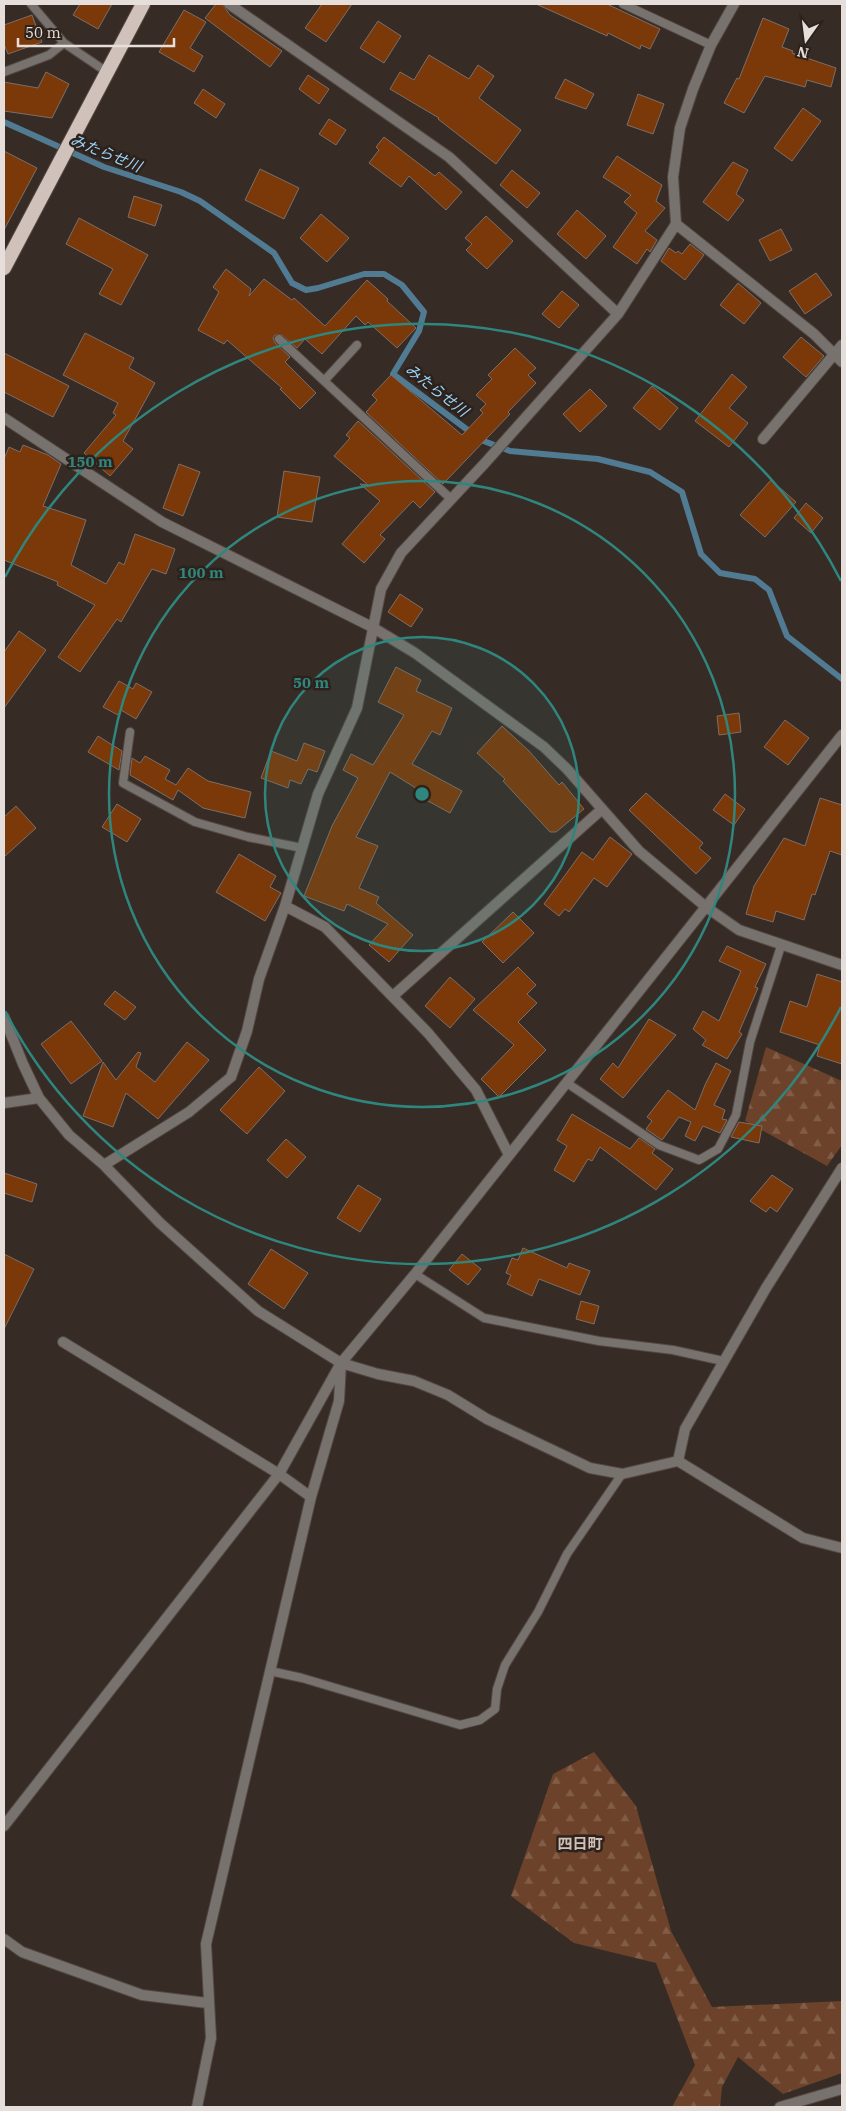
<svg xmlns="http://www.w3.org/2000/svg" width="846" height="2111" font-family="'IBM Plex Serif','Noto Sans JP',serif">
	<defs>
		<pattern id="forest-firs" width="22" height="20" patternUnits="userSpaceOnUse" patternTransform="scale(1.25)"><rect width="22" height="20" fill="#6c422a"/><path d="M5 1l3.5 6h-7zM16 11l3.5 6h-7z" fill="#815d48"/></pattern>
	</defs>
	<rect width="100%" height="100%" fill="#372b25"/>
	<!-- forest -->
	<path fill="url(#forest-firs)" d="M766 1047 842 1081V1145L827 1166 745 1121Z
		M594 1752 636 1806 671 1931 712 2007 842 2001V2073L783 2094 738 2057 722 2087 720 2107H672L695 2065 656 1963 574 1943 511 1896 553 1774Z"/>
	<g fill="none" stroke-linecap="round" stroke-linejoin="round">
		<!-- stream -->
		<path stroke="#517b93" stroke-width="6" d="M4 122 104 167 181 192 200 201 274 253 292 283 306 290 318 288 364 274H384L402 285 424 312 419 331 393 374 481 440 510 451 598 459 650 472 682 492 701 554 720 573 755 579 769 590 787 636 842 679"/>
	</g>
	<!-- building -->
	<path fill="#7b3909" stroke="#7c6e67" d="M80 4H112L98 29 73 15Z
		M216 4H222L230 15 282 51 270 67 205 18Z
		M322 4H352L326 42 305 28Z
		M536 4H607L660 29 650 49 641 45 640 49 608 33 607 36Z
		M184 10 206 22 190 48 203 56 194 72 159 52Z
		M32 15 42 42 8 54 4 44V25Z
		M763 18 789 29 782 47 793 51 792 53 836 68 831 87 807 80 805 87 765 76 744 113 724 103 737 78 739 79Z
		M378 21 401 36 384 63 360 48Z
		M429 55 469 79 478 65 494 76 479 98 521 130 496 164 438 119 439 118 390 89 400 72 414 80Z
		M46 72 69 84 52 118 4 111V82L38 88Z
		M308 75 329 89 319 104 299 89Z
		M565 79 594 94 586 109 555 98Z
		M203 89 225 104 216 118 194 103Z
		M638 94 664 104 653 134 627 125Z
		M803 108 821 121 792 161 774 148Z
		M329 119 346 130 336 145 319 134Z
		M384 137 435 176 439 172 462 192 446 210 409 176 401 187 369 163 379 150 376 147Z
		M4 151 37 168 4 230Z
		M617 156 662 185 656 201 665 208 645 231 657 240 650 252 647 249 637 264 613 247 637 213 624 202 631 195 603 177Z
		M733 162 748 170 736 194 744 200 728 221 703 202Z
		M260 169 299 188 284 219 245 200Z
		M512 170 540 193 527 208 500 185Z
		M134 196 162 205 155 226 128 217Z
		M577 210 606 236 586 259 557 234Z
		M321 214 349 238 327 262 300 238Z
		M486 216 513 241 487 269 466 250 472 244 465 238Z
		M79 218 148 255 121 305 99 294 113 269 66 244Z
		M781 229 792 250 770 261 759 240Z
		M690 244 704 255 685 280 661 261 669 248 676 253 678 251 682 254Z
		M226 269 251 289 249 296 264 279 292 300 294 298 325 326 367 280 388 299 387 301 416 328 397 348 368 322 365 325 356 316 322 354 305 339 297 348 282 335H275L273 338 275 343 290 357 285 362 316 393 300 409 280 389 282 388 227 340 224 344 198 330 219 292 213 287Z
		M816 273 832 295 805 314 789 291Z
		M738 283 761 303 744 324 720 305Z
		M562 291 579 305 559 328 542 314Z
		M85 333 134 358 129 368 155 383 123 441 133 449 110 476 84 453 116 415 113 413 118 403 63 375Z
		M801 337 824 356 806 377 783 357Z
		M515 348 536 368 528 375 536 383 508 412 510 414 443 484 366 412 377 400 372 395 391 375 462 435 483 413 480 410 486 404 476 395 492 379 488 375Z
		M4 353 69 386 53 417 4 392Z
		M732 374 747 387 729 408 748 423 729 447 695 421Z
		M652 386 678 408 660 430 633 408Z
		M590 389 607 406 580 432 563 414Z
		M358 421 435 492 420 508 413 501 380 535 385 539 364 563 342 544 380 501 360 484 368 485 334 456 350 438 346 435Z
		M23 445 48 455 61 464 43 506 86 520 71 565 106 584 119 562 124 565 135 534 175 549 166 574 152 569 121 622 117 619 80 672 58 657 95 605 57 585 58 582 4 560V459L9 447 20 452Z
		M179 464 200 472 183 516 163 508Z
		M284 471 320 477 312 522 277 517Z
		M771 480 796 502 765 537 740 515Z
		M806 503 823 518 811 533 794 518Z
		M400 594 423 609 411 627 388 612Z
		M19 631 46 650 4 708V652Z
		M396 667 421 680 416 691 452 708 440 735 432 731 412 764 462 791 450 813 417 795 419 790 390 772 356 837 378 846 359 888 379 897 376 903 413 935 389 962 369 945 388 924 347 904 344 911 304 896 332 826 358 778 343 770 351 754 373 765 404 715 378 702Z
		M119 681 133 689 136 683 152 692 136 719 121 710 118 715 103 707Z
		M739 713 741 732 719 735 717 716Z
		M785 720 809 738 788 765 764 747Z
		M502 726 529 751 559 785 562 782 584 809 556 832H550L503 781 505 779 477 753Z
		M98 736 122 751 119 770 88 752Z
		M304 743 325 751 317 772 308 769 301 784 290 780 288 788 261 778 271 751 297 761Z
		M145 756 170 770 165 779 176 785 188 768 208 781 251 792 245 818 203 808 178 790 173 800 130 775 132 758 140 763Z
		M646 793 703 843 699 848 711 858 696 874 629 810Z
		M725 794 745 809 734 825 713 810Z
		M820 798 842 805V855L830 851 815 895 812 894 804 920 776 911 773 922 746 914 754 886 784 838 805 846Z
		M117 804 141 819 127 842 102 827Z
		M16 806 36 828 4 857V817Z
		M610 837 632 854 607 887 594 878 569 912 565 909 559 916 544 904 582 852 593 860Z
		M239 854 276 876 270 887 281 893 265 921 216 892Z
		M513 912 534 933 503 963 482 942Z
		M727 946 766 964 755 987 758 988 739 1032 742 1034 727 1059 702 1045 706 1040 693 1029 703 1011 719 1021 741 971 719 961Z
		M518 967 536 985 527 994 537 1003 518 1022 546 1050 499 1097 481 1079 514 1045 473 1010Z
		M817 974 842 982V1064L817 1056 820 1045 780 1032 790 1001 807 1007Z
		M450 977 475 999 450 1028 425 1006Z
		M115 991 136 1007 125 1020 104 1004Z
		M649 1019 676 1035 623 1098 600 1079 613 1063 618 1068Z
		M71 1021 102 1061 71 1084 41 1044Z
		M187 1042 209 1060 158 1119 126 1093 113 1127 83 1116 103 1062 116 1080 138 1052 141 1053 136 1067 155 1082Z
		M716 1063 731 1071 714 1105 725 1110 722 1119 727 1120 720 1133 703 1126 695 1141 685 1136 691 1122 679 1117 662 1140 646 1129 652 1121 647 1117 668 1090 695 1110 705 1085Z
		M259 1067 285 1091 247 1134 220 1110Z
		M572 1114 630 1149 639 1138 655 1149 652 1153 673 1169 656 1190 600 1147 592 1161 588 1159 574 1182 554 1170 567 1146 557 1140Z
		M739 1122 762 1126 759 1143 731 1137Z
		M286 1139 306 1157 287 1178 267 1160Z
		M4 1173 37 1184 32 1202 4 1193Z
		M772 1175 793 1189 777 1212 770 1207 766 1212 750 1201Z
		M358 1185 381 1199 360 1232 337 1218Z
		M523 1248 567 1268 569 1263 590 1271 580 1295 539 1279 532 1296 507 1284 511 1275 506 1273 512 1258 518 1260Z
		M271 1249 308 1273 284 1309 248 1284Z
		M4 1254 34 1269 4 1329Z
		M462 1254 481 1269 468 1285 449 1270Z
		M581 1301 599 1306 594 1324 576 1319Z"/>
	<g fill="none" stroke-linecap="round" stroke-linejoin="round">
		<defs>
			<path id="service" d="M31 4 64 43 107 72
				M623 4 711 45
				M4 72 49 55 64 43
				M279 339 451 499
				M324 381 357 345
				M130 732 123 783 195 822 248 837 302 848
				M567 1083 659 1145 699 1160 718 1149 736 1115 750 1042 781 946
				M415 1274 484 1318 599 1341 673 1350 723 1361
				M270 1671 302 1678 460 1725 480 1720 495 1709 497 1689 505 1665 538 1612 567 1554 622 1474"/>
			<path id="pedestrian" d="M63 1342 279 1474"/>
			<path id="minor" d="M229 4 449 157 618 314
				M676 224 814 334 842 362
				M4 418 162 522 372 627 415 653 544 747 567 769 639 851 706 907 739 930 842 965
				M763 439 842 345
				M285 906 325 927 428 1033 476 1090 509 1155
				M393 996 601 810
				M4 1017 23 1064 39 1098 69 1135 104 1165 160 1223 258 1311 341 1363 378 1374 414 1381 448 1395 487 1419 590 1468 622 1474 678 1461 803 1538 842 1548
				M4 1103 39 1098
				M104 1165 189 1112 231 1077 247 1031 259 979 285 906 318 794 357 708 381 589 401 553 485 463 618 314 676 224 673 177 680 128 693 89 711 45 734 4
				M678 1461 685 1429 766 1288 842 1168
				M279 1474 311 1497
				M4 1939 22 1952 142 1995 207 2003
				M197 2107 211 2038 206 1944 311 1497 339 1401 341 1363
				M780 2107 842 2089"/>
			<path id="tertiary" d="M4 1826 279 1474 341 1363 415 1274 842 735"/>
			<path id="trunk" d="M4 268 143 4"/>
		</defs>
		<!-- service casing -->
		<use href="#service" stroke="#534842" stroke-width="10"/>
		<!-- pedestrian casing -->
		<use href="#pedestrian" stroke="#534842" stroke-width="12"/>
		<!-- minor casing -->
		<use href="#minor" stroke="#534842" stroke-width="12"/>
		<!-- tertiary casing -->
		<use href="#tertiary" stroke="#534842" stroke-width="12"/>
		<!-- trunk casing -->
		<use href="#trunk" stroke="#534842" stroke-width="16"/>
		<!-- service -->
		<use href="#service" stroke="#78726e" stroke-width="8"/>
		<!-- pedestrian -->
		<use href="#pedestrian" stroke="#78726e" stroke-width="10"/>
		<!-- minor -->
		<use href="#minor" stroke="#78726e" stroke-width="10"/>
		<!-- tertiary -->
		<use href="#tertiary" stroke="#78726e" stroke-width="10"/>
		<!-- trunk -->
		<use href="#trunk" stroke="#d0c2ba" stroke-width="14"/>
	</g>
	<!-- distance rings -->
	<circle cx="422" cy="794" r="157" fill="#2f867e" fill-opacity=".12"/>
	<g fill="none" stroke="#2f867e" stroke-width="2.5">
		<circle cx="422" cy="794" r="157"/>
		<circle cx="422" cy="794" r="313"/>
		<path d="M841 1007A470 470 0 0 1 5 1011M5 577A470 470 0 0 1 841 581"/>
	</g>
	<g text-anchor="middle" dominant-baseline="central" stroke-width="5" stroke-linejoin="round" paint-order="stroke">
		<!-- water labels -->
		<g font-size="15" font-style="italic" fill="#9bd5fd" stroke="#2d221b">
			<text transform="translate(106 153) rotate(22)">みたらせ川</text>
			<text transform="translate(437 390) rotate(38)">みたらせ川</text>
		</g>
		<!-- neighbourhood labels -->
		<g font-size="15" font-weight="bold" fill="#d0c0b8" stroke="#2d221b">
			<text x="580" y="1843">四日町</text>
		</g>
	</g>
	<circle cx="422" cy="794" r="8" fill="#2f867e" stroke="#2d221b" stroke-width="2.5"/>
	<g font-size="15" text-anchor="middle" font-weight="bold" fill="#2f867e" stroke="#2d221b" stroke-width="5" stroke-linejoin="round" paint-order="stroke">
		<text x="90" y="467">150 m</text>
		<text x="201" y="578">100 m</text>
		<text x="311" y="688">50 m</text>
	</g>
	<!-- border -->
	<rect width="846" height="2111" fill="none" stroke="#e6deda" stroke-width="10"/>
	<!-- north arrow -->
	<g transform="translate(806 40) rotate(194)" stroke="#2d221b" stroke-width="4" paint-order="stroke">
	<path d="M0-4L9 19L0 12L-9 19Z" fill="#e6deda"/>
	<text y="-8" font-size="14" font-weight="bold" text-anchor="middle" fill="#e6deda">N</text>
	</g>
	<!-- scale -->
	<path d="M18 38v8h156v-8" fill="none" stroke="#e6deda" stroke-width="2.5"/>
	<text x="25" y="38" font-size="15" fill="#e6deda" stroke="#2d221b" stroke-width="4" paint-order="stroke">50 m</text>
</svg>
